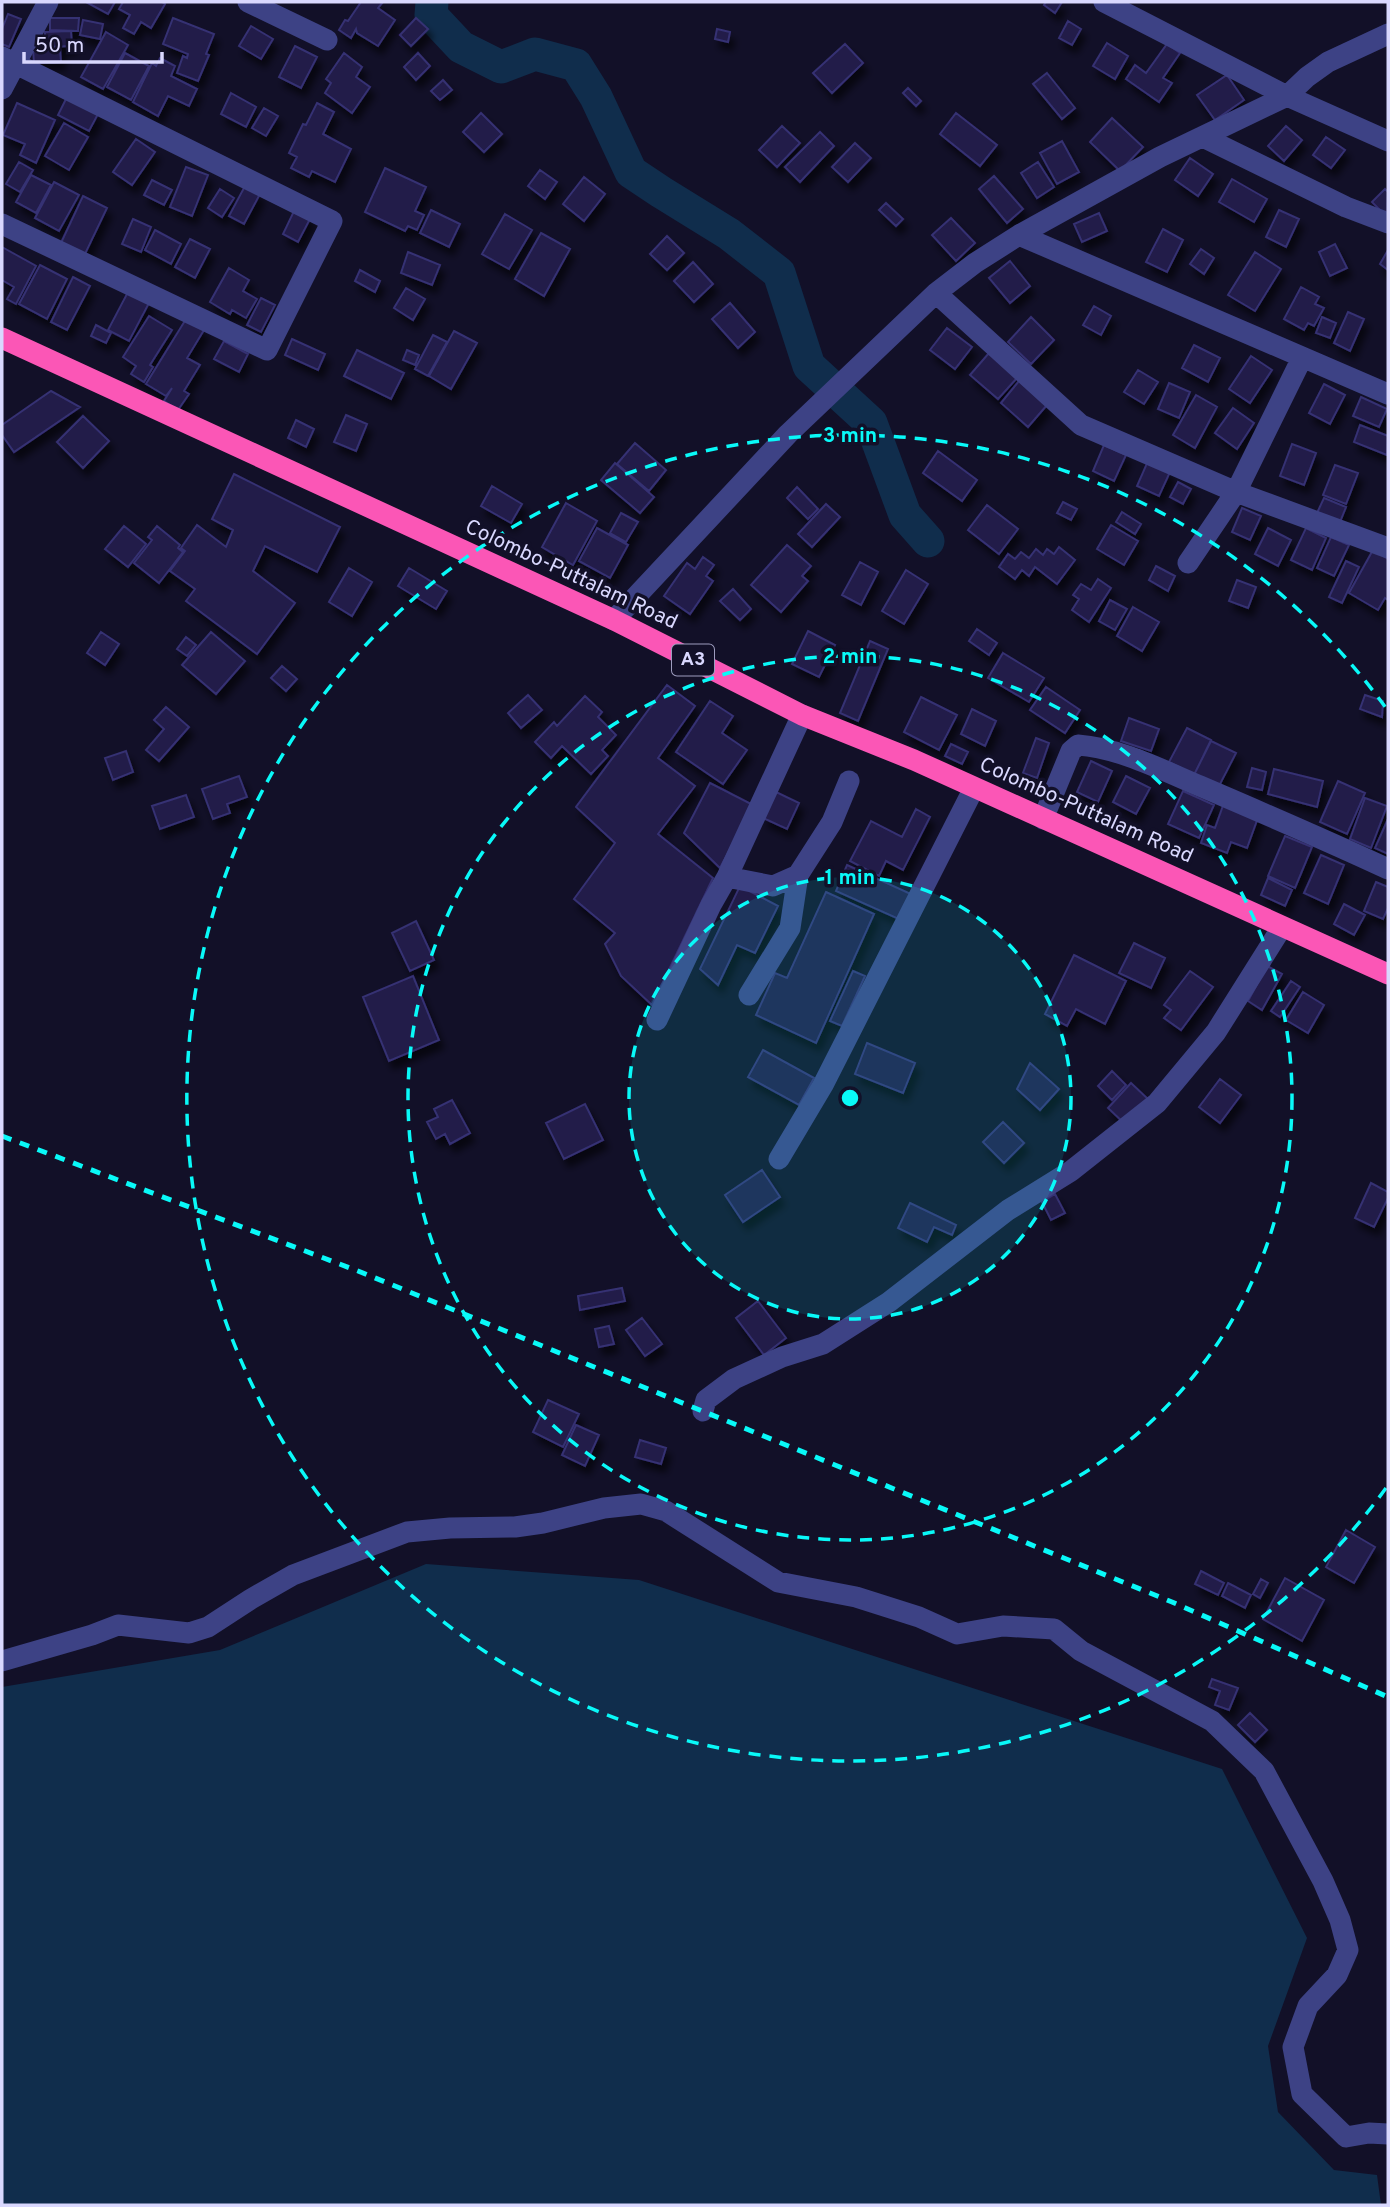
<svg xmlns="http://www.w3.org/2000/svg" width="1390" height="2207" font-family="Overpass,sans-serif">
	<defs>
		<filter id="shadow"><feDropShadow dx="4.5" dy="8" stdDeviation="3.5" flood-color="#0009"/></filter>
	</defs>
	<rect width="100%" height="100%" fill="#121028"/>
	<!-- water -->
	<path fill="#102d4c" d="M426 1564 639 1580 1222 1769 1307 1938 1268 2046 1278 2112 1334 2170 1377 2175 1381 2205H2V1687L220 1650Z"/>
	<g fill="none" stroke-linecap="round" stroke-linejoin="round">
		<!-- river -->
		<path stroke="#102d4c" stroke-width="33" d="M432 2 431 15 461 47 501 67 535 54 576 65 596 97 631 172 661 192 729 234 779 273 809 366 871 423 905 515 928 541"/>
	</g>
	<!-- building -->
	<path fill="#211d48" stroke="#363073" stroke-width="2" filter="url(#shadow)" d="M86 2H115L108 14Z
		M123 2H162L165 4 151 28 141 22 134 34 123 28 130 15 119 9Z
		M361 2H383L378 8 395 20 378 46 357 33 356 29 351 38 339 30 345 20 348 21Z
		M1046 2H1062L1055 13 1044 5Z
		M8 14 21 19 9 47 2 44V29Z
		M50 18H79L78 31 50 30Z
		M173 18 214 34 206 54 209 55 198 81 177 73 183 56 187 58 188 54 163 44Z
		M416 18 428 29 411 46 400 35Z
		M83 20 103 24 100 39 80 35Z
		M1068 21 1081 29 1072 45 1059 38Z
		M251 26 273 39 261 59 239 46Z
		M717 29 730 32 728 42 715 39Z
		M71 31 72 46 45 47V32Z
		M106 32 128 45 103 89 81 77Z
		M1107 43 1128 56 1115 79 1093 66Z
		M845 44 863 63 832 93 813 73Z
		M1167 44 1180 53 1163 78 1172 83 1159 102 1126 79 1135 65 1146 73Z
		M295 46 317 57 301 88 279 77Z
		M60 48 61 62 34 63 33 49Z
		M125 53 149 66 131 100 107 87Z
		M344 53 362 67 356 77 370 87 352 113 325 93 331 83 326 79Z
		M418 53 430 66 416 80 404 67Z
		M160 58 175 66 171 76 197 89 189 106 168 96 158 116 133 102 152 63 156 66Z
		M1047 73 1075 108 1062 119 1033 84Z
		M1227 75 1244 100 1215 120 1197 95Z
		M443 80 452 90 440 100 431 91Z
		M908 88 921 101 916 106 903 93Z
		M231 93 256 107 246 127 221 114Z
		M67 97 98 114 89 131 58 115Z
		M17 103 55 120 36 163 20 155 25 144 3 135Z
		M317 103 334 112 323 134 351 149 335 182 312 171 309 177 291 168 297 157 289 153 303 124 306 125Z
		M264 108 278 116 266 136 252 128Z
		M481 113 502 134 484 152 463 132Z
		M956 113 997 145 980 166 940 134Z
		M1112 118 1143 147 1120 171 1090 142Z
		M64 123 88 137 69 170 45 156Z
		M782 126 800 143 777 167 759 150Z
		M1286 126 1302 140 1284 161 1268 146Z
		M820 132 834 146 800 182 785 167Z
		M1326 137 1345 150 1331 168 1313 155Z
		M136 139 155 152 132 185 113 172Z
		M1062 141 1079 172 1057 184 1040 153Z
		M855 143 871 158 848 182 832 167Z
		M1190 158 1213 174 1198 196 1175 180Z
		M19 162 33 170 20 192 6 184Z
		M1038 162 1054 187 1037 198 1021 173Z
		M186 167 208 175 192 216 170 207Z
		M385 168 426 187 415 211 424 215 417 230 408 226 405 231 365 212Z
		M540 170 557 182 545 199 528 186Z
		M31 175 51 185 36 213 16 202Z
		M994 176 1023 209 1007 223 979 189Z
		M584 177 605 194 584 221 563 204Z
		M1232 179 1267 199 1254 222 1219 202Z
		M152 180 172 190 164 205 144 195Z
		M54 182 79 195 59 231 35 218Z
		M245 186 260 194 244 224 229 216Z
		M220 189 234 198 222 217 208 208Z
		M1385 189 1388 192 1387 217 1372 202Z
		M83 196 107 208 84 256 60 245Z
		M886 203 903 219 896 226 879 210Z
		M295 209 311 217 298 242 283 234Z
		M431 210 460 224 449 247 420 233Z
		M1279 210 1299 219 1286 247 1266 237Z
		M1099 213 1107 231 1082 242 1074 224Z
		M505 214 532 230 509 269 482 254Z
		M951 218 975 243 956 261 932 235Z
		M133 219 151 227 141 252 122 244Z
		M1163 229 1183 240 1167 272 1146 262Z
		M155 230 181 244 171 264 145 250Z
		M541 233 570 249 544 296 515 279Z
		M667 236 684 253 667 270 650 254Z
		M190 239 210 249 195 278 175 267Z
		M1335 244 1347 268 1330 276 1319 252Z
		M2 247 36 266 16 304 7 299 14 287 2 280Z
		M1201 249 1214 258 1204 274 1190 264Z
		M1388 250V270L1380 264Z
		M408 252 440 265 432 285 401 273Z
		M1255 252 1281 269 1255 311 1228 295Z
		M1010 261 1030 286 1010 303 989 278Z
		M693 262 713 284 694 302 674 281Z
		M40 265 67 279 47 319 19 304Z
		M229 268 249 280 243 291 257 299 246 318 232 310 230 314 210 302Z
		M360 270 380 281 375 292 355 281Z
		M73 277 90 286 67 330 51 322Z
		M1301 287 1319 297 1315 304 1324 308 1314 326 1308 323 1304 330 1284 319Z
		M406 288 425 299 413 320 394 308Z
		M128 292 149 303 129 341 108 330Z
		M261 298 275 305 261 332 247 325Z
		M730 303 755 332 738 348 712 319Z
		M1094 306 1111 316 1101 335 1083 325Z
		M1348 312 1364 319 1350 351 1334 343Z
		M149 316 172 330 150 365 153 367 144 382 131 374 136 366 123 357Z
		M1031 317 1054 340 1031 364 1008 342Z
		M1322 317 1336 323 1330 338 1316 333Z
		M186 319 204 330 187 358 200 365 184 391 189 394 178 410 164 401 172 388 166 396 146 384Z
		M96 325 111 333 106 343 91 336Z
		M947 328 972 347 955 369 930 350Z
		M454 331 477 343 451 389 429 376Z
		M433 335 447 342 428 376 415 369Z
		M292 339 325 354 318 370 285 355Z
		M224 341 248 354 239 372 214 359Z
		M1194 345 1220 358 1208 382 1182 368Z
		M357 350 404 373 391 399 344 376Z
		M407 350 419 355 415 365 403 360Z
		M989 353 1017 378 998 399 970 375Z
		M1251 356 1272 370 1250 403 1229 389Z
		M1138 370 1158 382 1144 404 1124 392Z
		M1019 381 1047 405 1028 427 1001 403Z
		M1169 383 1190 392 1179 418 1158 409Z
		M1324 384 1345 395 1330 424 1309 413Z
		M51 391 80 407 14 452 2 435V425Z
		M1196 395 1217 407 1195 448 1173 435Z
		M1361 397 1387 409 1379 427 1353 416Z
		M1233 408 1254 423 1237 449 1215 433Z
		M346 415 367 424 356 451 334 442Z
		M83 416 109 441 83 468 57 442Z
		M296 420 314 429 306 447 288 438Z
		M1360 425 1388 436 1387 455 1354 442Z
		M635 443 666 470 649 491 617 464Z
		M1292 444 1316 453 1304 485 1280 476Z
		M1104 445 1126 455 1114 481 1093 471Z
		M938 451 977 480 962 501 923 473Z
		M1148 461 1170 472 1159 496 1137 486Z
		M615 463 654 497 640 513 601 480Z
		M1335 465 1358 473 1346 504 1323 495Z
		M234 474 340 527 317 572 265 546 253 571 295 603 257 654 186 601 195 589 170 571 185 551 181 548 197 525 226 547 233 530 212 519Z
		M1178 482 1191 489 1183 504 1170 497Z
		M492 486 522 504 511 523 481 506Z
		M797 487 818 509 808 519 787 498Z
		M1324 498 1346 507 1340 522 1317 513Z
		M1063 502 1077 509 1071 520 1057 513Z
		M566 503 597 521 573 565 542 547Z
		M826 504 840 517 812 547 798 534Z
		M987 505 1018 529 999 554 968 530Z
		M1242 508 1261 516 1250 540 1232 532Z
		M1122 512 1141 524 1135 534 1116 522Z
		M621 513 638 522 626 542 610 533Z
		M1111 525 1138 541 1124 565 1097 549Z
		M124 526 146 544 128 567 105 549Z
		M157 526 180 545 178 548 183 552 159 583 134 563 152 540 148 537Z
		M597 528 628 545 610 578 579 561Z
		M1268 528 1291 540 1278 566 1255 554Z
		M1306 528 1326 538 1312 570 1291 560Z
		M1331 537 1349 545 1334 576 1317 568Z
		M787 545 811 566 802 576 808 581 781 612 751 585Z
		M1059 547 1075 560 1057 584 1035 567 1029 576 1022 570 1015 579 999 567 1008 554 1015 559 1021 552 1029 558 1036 549 1043 555 1047 549 1054 554Z
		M1373 550 1388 559V600L1385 598 1378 610 1349 593Z
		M703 557 714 565 706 576 713 581 690 614 664 596 687 563 695 569Z
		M1346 561 1359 567 1342 603 1329 597Z
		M860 562 878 572 861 605 842 595Z
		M1156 566 1175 576 1168 591 1149 580Z
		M349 568 372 582 352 616 329 602Z
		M409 568 447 591 436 609 398 586Z
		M906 570 928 584 904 624 882 611Z
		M1098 579 1111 588 1089 622 1072 610 1079 599 1073 595 1081 584 1091 590Z
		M1237 580 1256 587 1248 608 1229 601Z
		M733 589 751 609 740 620 720 601Z
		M1110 600 1127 609 1115 630 1099 621Z
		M1133 607 1159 622 1142 651 1117 636Z
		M977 629 997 643 989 655 969 641Z
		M808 631 835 645 819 677 792 664Z
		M101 632 119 644 105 665 87 653Z
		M211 632 245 661 216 694 182 665Z
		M186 637 196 645 187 656 177 649Z
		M870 641 888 649 858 721 840 713Z
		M1003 653 1044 678 1029 702 988 678Z
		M282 666 297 679 286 691 271 678Z
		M667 685 695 706 658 758 695 786 658 834 713 878 652 1005 621 976 605 944 615 933 574 899 615 843 576 807Z
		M1046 687 1080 710 1065 733 1030 710Z
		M528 695 542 710 521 728 508 713Z
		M1365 695 1383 701 1382 717 1360 709Z
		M585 696 602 712 598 717 616 735 602 750 608 756 591 774 562 746 551 758 535 742 554 722 557 726Z
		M921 697 957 715 939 750 904 732Z
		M710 701 733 716 722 733 747 750 723 784 676 752Z
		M166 707 189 727 159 761 146 750 164 729 154 720Z
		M972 709 996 721 985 746 961 734Z
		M1129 718 1159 729 1151 751 1121 741Z
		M1187 728 1211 740 1194 775 1169 762Z
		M1036 738 1049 743 1037 778 1023 773Z
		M1211 741 1236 753 1218 788 1194 775Z
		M951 744 968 752 962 764 945 756Z
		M126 751 133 772 113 780 105 758Z
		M1091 761 1112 771 1098 802 1077 792Z
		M1252 768 1266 772 1262 790 1247 787Z
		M1274 769 1323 781 1317 807 1268 794Z
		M239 776 247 797 227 804 230 813 213 819 202 789Z
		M1126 776 1150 788 1136 814 1113 802Z
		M1338 781 1365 793 1347 834 1320 822Z
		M710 783 753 805 720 868 684 833Z
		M1183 791 1214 805 1199 838 1168 824Z
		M776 792 799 803 787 829 763 818Z
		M186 795 194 817 160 829 152 806Z
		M1365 798 1387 806 1371 848 1350 839Z
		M1225 800 1260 812 1247 848 1231 842 1227 853 1201 843 1207 825 1215 828Z
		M916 809 930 817 903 870 886 861 879 876 850 861 871 821 902 837Z
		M1388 819V854L1375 848Z
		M1285 836 1312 847 1295 888 1268 876Z
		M1321 855 1344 865 1328 904 1304 893Z
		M847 865 913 895 901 920 836 891Z
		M1268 878 1292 890 1285 906 1261 895Z
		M1376 882 1388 887V908L1383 919 1364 911Z
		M740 886 778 906 755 953 737 945 718 985 700 969Z
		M826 892 874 914 816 1043 756 1015 775 973 787 978Z
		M1344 904 1365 915 1354 935 1334 924Z
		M416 921 434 960 410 971 392 933Z
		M1134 943 1165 958 1151 988 1119 973Z
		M1074 955 1126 981 1105 1024 1076 1009 1067 1026 1045 1014Z
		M1267 966 1282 974 1262 1010 1248 1001Z
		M853 971 865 976 842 1026 830 1021Z
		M1190 971 1213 987 1181 1030 1164 1018 1171 1010 1164 1005Z
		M413 976 439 1040 389 1061 363 997Z
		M1291 981 1300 987 1280 1017 1271 1011Z
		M1303 992 1324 1005 1308 1033 1286 1020Z
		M867 1043 915 1063 903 1093 855 1074Z
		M763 1050 814 1078 799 1105 748 1077Z
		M1030 1063 1059 1089 1040 1110 1017 1089Z
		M1112 1071 1126 1085 1112 1100 1098 1086Z
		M1220 1079 1241 1095 1220 1123 1199 1107Z
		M1131 1083 1149 1100 1125 1124 1108 1108Z
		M452 1100 470 1133 450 1144 445 1134 436 1139 427 1122 438 1117 434 1109Z
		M585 1104 603 1140 564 1159 546 1123Z
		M1003 1122 1024 1143 1004 1163 983 1142Z
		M762 1170 780 1197 743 1222 725 1195Z
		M1371 1183 1388 1192V1198L1374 1227 1355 1218Z
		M1055 1194 1065 1213 1051 1220 1042 1202Z
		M910 1203 956 1225 952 1235 934 1227 927 1242 898 1228Z
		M622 1288 625 1301 580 1310 578 1296Z
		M758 1301 786 1338 764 1355 736 1318Z
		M642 1318 662 1344 645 1356 626 1330Z
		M609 1326 614 1344 599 1347 595 1329Z
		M548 1400 579 1414 563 1447 533 1432Z
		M576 1425 599 1435 585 1466 562 1455Z
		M640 1440 666 1448 661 1464 635 1457Z
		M1346 1530 1375 1547 1354 1583 1326 1567Z
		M1201 1571 1224 1583 1218 1595 1195 1584Z
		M1285 1578 1324 1600 1302 1641 1263 1619Z
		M1261 1579 1268 1583 1260 1598 1253 1594Z
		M1228 1583 1251 1595 1245 1608 1222 1596Z
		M1212 1679 1238 1688 1229 1710 1215 1705 1220 1691 1209 1687Z
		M1250 1713 1267 1730 1255 1742 1238 1725Z"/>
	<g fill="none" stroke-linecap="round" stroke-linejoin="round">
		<!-- street -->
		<path stroke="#3d4285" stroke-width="21" d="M248 2 327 40
			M1104 2 1287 96 1388 141
			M2 57 332 221 267 350 2 224
			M2 89 48 2
			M1203 137 1346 207 1388 223
			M1019 235 1388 394
			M936 293 1081 425 1236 492 1388 548
			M1188 563 1236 492 1302 358
			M614 620 788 434 936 293 975 263 1019 235 1160 157 1287 96 1307 77 1328 62 1388 34
			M1043 819 1071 751 1078 745C1120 748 1162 770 1200 786 1263 813 1326 840 1388 869
			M727 877 802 715
			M749 995 790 928 798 875
			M657 1020 711 905 727 877 773 886 798 875 832 822 849 781
			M779 1159 823 1085 974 788
			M703 1411 706 1400 734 1379 782 1357 823 1344 889 1302 1008 1210 1071 1171 1157 1103 1216 1032 1282 927
			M2 1661 92 1635 118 1625 189 1633 208 1627 251 1599 293 1575 407 1532 450 1528 515 1527 543 1523 604 1508 641 1504 666 1511 778 1582 856 1597 919 1617 957 1634 1003 1626 1054 1629 1081 1651 1212 1721 1264 1771 1323 1881 1340 1920 1348 1950 1337 1975 1308 2006 1293 2047 1302 2094 1346 2137 1369 2133 1388 2134"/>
		<!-- highway -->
		<path stroke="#fb56b6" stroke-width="21" d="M2 338 614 620 802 715 914 760 1388 974"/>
		<!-- rail -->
		<path stroke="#09f9f8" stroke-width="5" stroke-dasharray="10 9" stroke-linecap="butt" d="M2 1136 358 1271 1172 1602 1388 1697"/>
	</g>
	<!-- distance rings -->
	<circle cx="850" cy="1098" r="221" fill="#09f9f8" fill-opacity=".12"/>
	<g fill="none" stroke="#09f9f8" stroke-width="3.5" stroke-dasharray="12 9">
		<circle cx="850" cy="1098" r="221"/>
		<circle cx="850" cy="1098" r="442"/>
		<path d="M1386 1488A663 663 0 1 1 1386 708"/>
	</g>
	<g text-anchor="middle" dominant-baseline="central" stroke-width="7" stroke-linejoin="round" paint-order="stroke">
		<!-- shield labels -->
		<rect fill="#121028" stroke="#9d9cbe" stroke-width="2" x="672" y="644.5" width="42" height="31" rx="5"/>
		<g font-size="19" font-weight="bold" fill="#d9d8fe">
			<text x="693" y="660">A3</text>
		</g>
		<!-- street labels -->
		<g font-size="21" fill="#d9d8fe" stroke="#121028">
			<text transform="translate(571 575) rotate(25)">Colombo-Puttalam Road</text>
			<text transform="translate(1086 811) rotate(24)">Colombo-Puttalam Road</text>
		</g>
	</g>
	<circle cx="850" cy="1098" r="10" fill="#09f9f8" stroke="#121028" stroke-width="3.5"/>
	<g font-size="21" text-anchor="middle" font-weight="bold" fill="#09f9f8" stroke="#121028" stroke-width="7" stroke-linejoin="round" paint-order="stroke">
		<text x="850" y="442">3 min</text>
		<text x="850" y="663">2 min</text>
		<text x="850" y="884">1 min</text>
	</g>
	<!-- border -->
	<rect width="1390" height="2207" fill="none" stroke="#d9d8fe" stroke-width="7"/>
	<!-- scale -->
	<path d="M24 52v10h138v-10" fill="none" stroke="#d9d8fe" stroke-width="3.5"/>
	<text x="35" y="52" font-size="21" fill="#d9d8fe" stroke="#121028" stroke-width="5" paint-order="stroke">50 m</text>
</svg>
